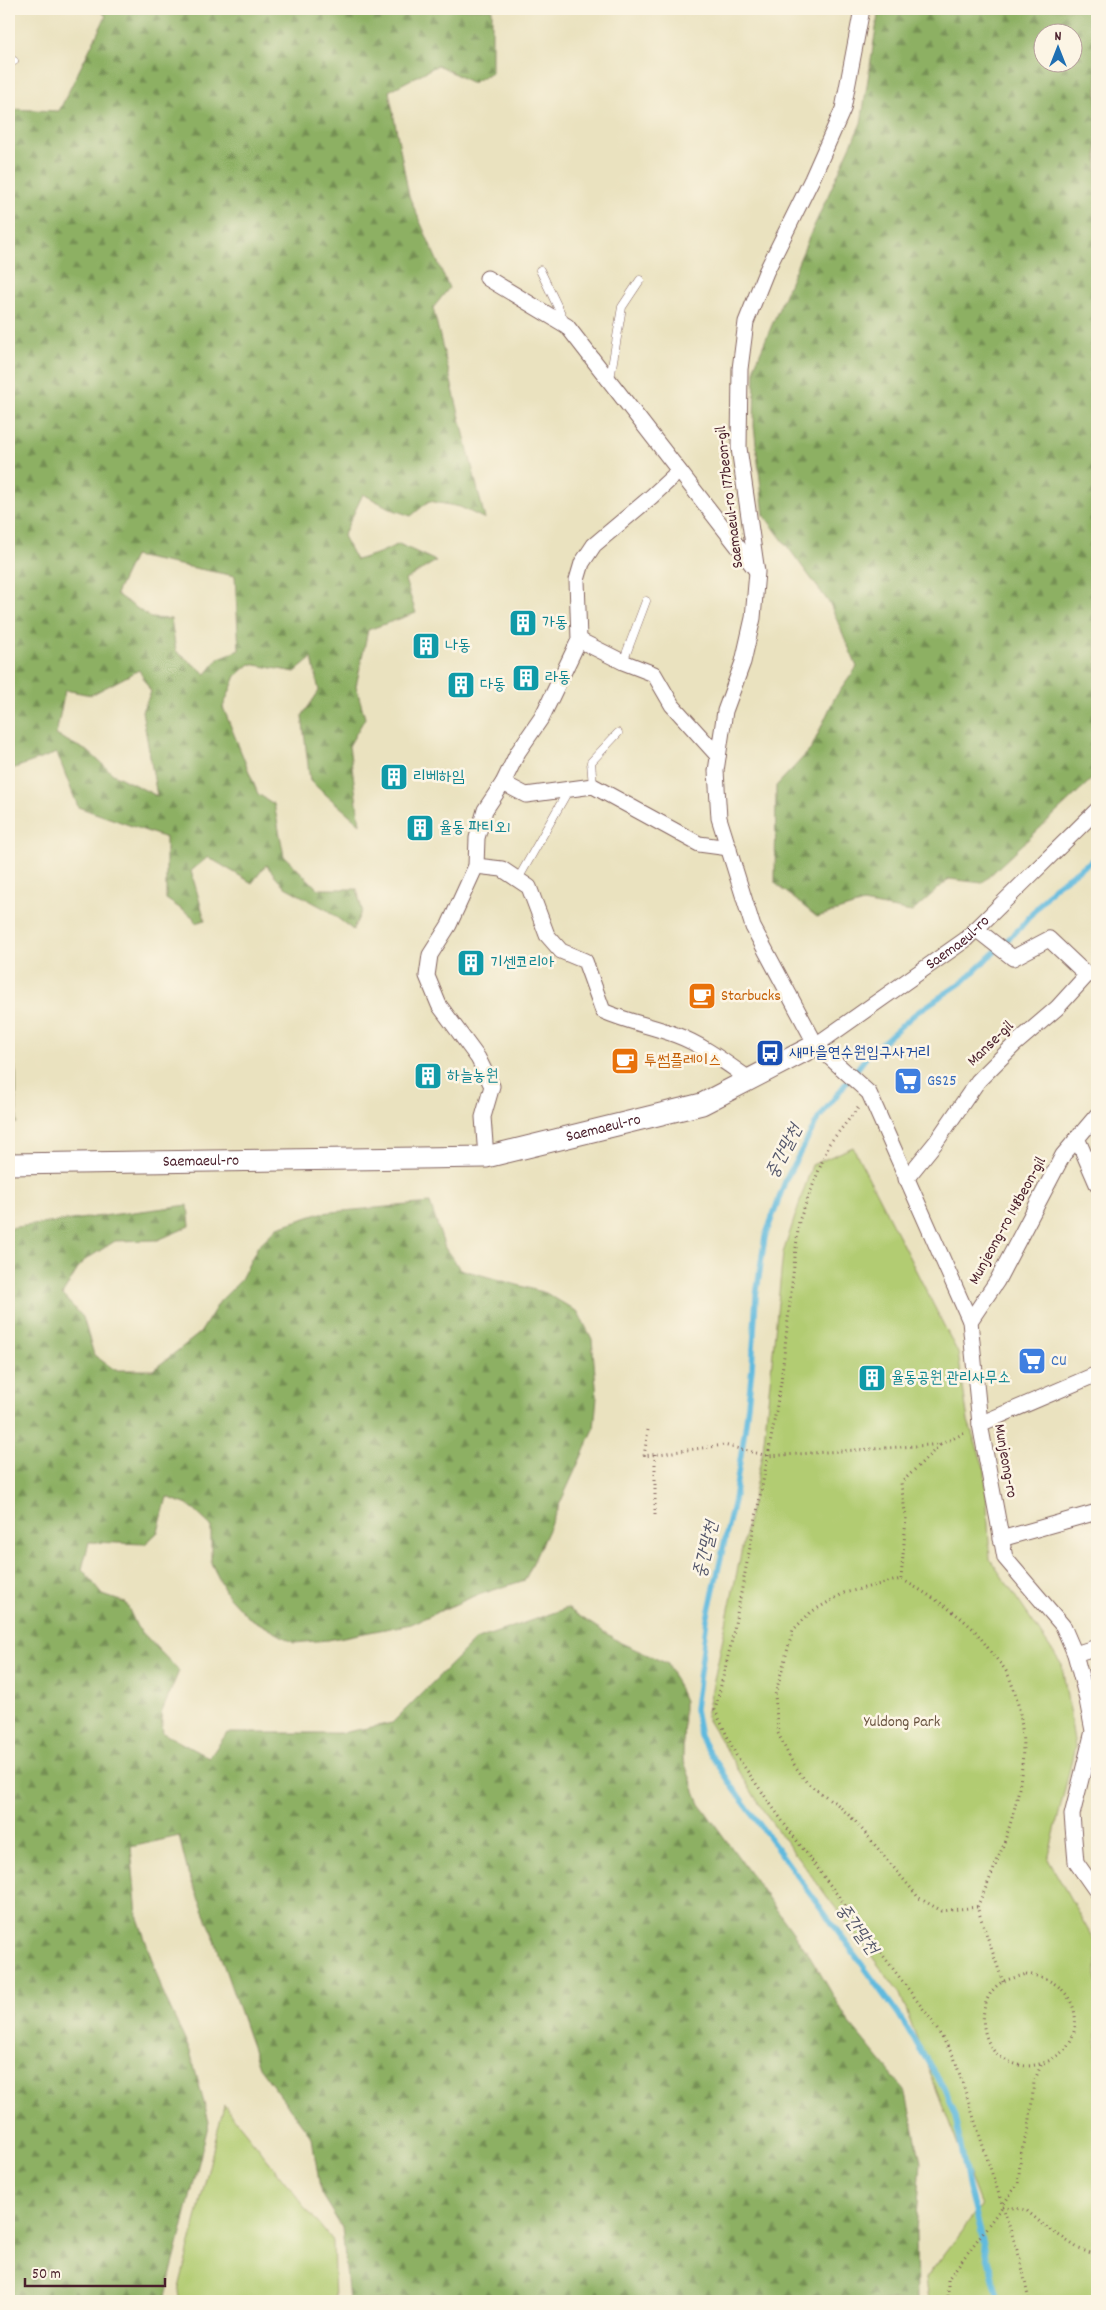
<svg xmlns="http://www.w3.org/2000/svg" width="1106" height="2310" font-family="Dekko,'Poor Story',sans-serif">
	<defs>
		<pattern id="forest-firs" width="22" height="20" patternUnits="userSpaceOnUse" patternTransform="scale(1.25)"><rect width="22" height="20" fill="#8db064"/><path d="M5 1l3.5 6h-7zM16 11l3.5 6h-7z" fill="#758f53"/></pattern>
	</defs>
	<rect width="100%" height="100%" fill="#fcf5e5"/>
	<filter id="ink" filterUnits="userSpaceOnUse"><feTurbulence type="fractalNoise" baseFrequency=".02" numOctaves="2"/><feDisplacementMap in="SourceGraphic" scale="10" xChannelSelector="R" yChannelSelector="G"/><feConvolveMatrix kernelMatrix="1 2 1 2 8 2 1 2 1" color-interpolation-filters="sRGB"/></filter>
	<filter id="wash" filterUnits="userSpaceOnUse"><feTurbulence type="fractalNoise" baseFrequency=".0096" numOctaves="4" result="noise"/><feDisplacementMap in="SourceGraphic" scale="20" xChannelSelector="R" yChannelSelector="G"/><feGaussianBlur stdDeviation="1.12" result="paint"/><feColorMatrix in="noise" values="0 0 0 0 0 0 0 0 0 0 0 0 0 0 0 0 0 1.4 0 .05"/><feComposite in="paint" operator="in"/></filter>
	<g filter="url(#wash)">
		<rect width="100%" height="100%" fill="#eae2bf"/>
		<!-- forest -->
		<path fill="url(#forest-firs)" stroke="#6c6848" fill-rule="evenodd" d="M98 9H492V72L472 83 438 65 389 91 409 196 449 288 433 308 485 519 460 507 429 501 411 516 391 509 363 494 343 536 356 560 379 553 399 544 436 561 405 580 416 613 368 630 356 686 365 718 349 746 360 824 310 781 302 716 319 691 312 658 295 672 250 664 236 676 223 707 258 794 274 804 284 856 318 889H357L362 910 353 930 327 910 285 887 266 865 252 883 208 857 191 871 205 920 195 923 193 917 166 899V838L78 807 57 753 9 770V109L59 111 106 16ZM134 556 235 576 239 650 219 658 206 674 176 651 171 619 151 618 116 594ZM139 670 151 692 142 711 157 796 113 774 89 752 56 735 65 690 91 695Z
			M879 9H1097V774L982 883 949 879 912 912 863 903 817 917 775 883 776 786 811 749 834 699 857 667 830 604 764 515 754 426 755 365 810 235 861 123ZM1044 32H1074V62H1044Z
			M9 1029 16 1074 17 1123 9 1125Z
			M430 1203 445 1248 460 1269 546 1293 578 1312 592 1339 597 1397 594 1429 525 1580 472 1597 411 1624 328 1640 294 1643 248 1617 227 1595 211 1563V1526L190 1506 167 1497 158 1532 145 1544 89 1542 82 1569 103 1595 126 1603 137 1627 179 1671 161 1714 163 1733 209 1758 227 1733H342L392 1723 475 1640 567 1608 621 1643 668 1664 684 1701 683 1759 700 1804 810 1956 850 2024 905 2090 921 2162 916 2231 917 2301H349L342 2228 321 2194 312 2138 259 2067 211 1929 188 1873 179 1836 131 1847 137 1915 163 1993 190 2051 209 2122 164 2301H9V1228L188 1205 190 1226 158 1240 115 1241 82 1262 62 1295 83 1317 94 1355 115 1370H153L200 1333 220 1301 240 1281 258 1246 278 1227 321 1213Z"/>
		<!-- park -->
		<path fill="#b2cc72" stroke="#7e764e" d="M853 1147 958 1353 968 1421 985 1470 990 1559 1062 1665 1075 1747 1048 1859 1097 1946V2301H929L926 2278 981 2206 900 1994 766 1815 706 1717 763 1450 783 1253 812 1165Z
			M224 2105 333 2242 335 2301H180L178 2292Z"/>
		<g fill="none" stroke-linecap="round" stroke-linejoin="round">
			<!-- stream -->
			<path stroke="#60bade" stroke-width="5.5" d="M999 2301 969 2188 955 2116 944 2088 899 2015 739 1796 706 1747 700 1736 695 1709 707 1619 734 1500 746 1422 752 1368 756 1296 765 1237 786 1179 818 1119 868 1055 916 1013 964 981 1020 928 1054 887 1097 857"/>
		</g>
	</g>
	<g filter="url(#ink)">
		<g fill="none" stroke-linecap="round" stroke-linejoin="round">
			<defs>
				<path id="lane" d="M9 60 14 61
					M540 270 565 322
					M610 379 622 307 640 280
					M623 662 646 601
					M593 786 591 762 618 733
					M518 879 569 789"/>
				<g id="street">
					<path d="M862 9 843 109 812 179 766 272 746 322 740 369 739 448 757 572 753 618 743 662 725 711 716 771 719 818 753 927 816 1045 869 1093 970 1321 980 1424 1005 1558 1063 1626 1075 1654 1086 1695 1093 1731 1072 1815 1076 1862 1097 1892"/>
					<path d="M487 278 567 326 756 570"/>
					<path d="M579 640 623 662 654 674 672 705 718 756"/>
					<path d="M503 783 526 795 593 786 699 844 729 848"/>
					<path d="M476 866 502 869 529 887 547 935 561 951 585 961 603 1011C628 1022 652 1026 676 1035 703 1045 726 1063 749 1079"/>
					<path d="M976 929 1013 958 1049 939 1087 975"/>
					<path id="s1" d="M816 1045 965 940 1097 810"/>
					<path d="M1077 1138 1097 1184"/>
					<path d="M486 1157 483 1117 492 1086 478 1058 439 1005 427 976 430 955 449 925 476 866 477 838 485 810 503 783 518 752 542 717 579 640 577 580 582 563 594 545 651 497 679 471"/>
					<path d="M906 1179 936 1142 978 1081 1015 1044 1057 1008 1087 975"/>
					<path d="M970 1321 997 1281 1063 1155 1097 1115"/>
					<path d="M980 1424 1097 1374"/>
					<path d="M1001 1539 1097 1512"/>
					<path d="M1075 1654 1097 1647"/>
				</g>
				<g id="secondary">
					<path id="s2" d="M9 1164 486 1157 702 1104 816 1045"/>
				</g>
			</defs>
			<!-- lane casing -->
			<use href="#lane" stroke="#82635f" stroke-width="9"/>
			<!-- street casing -->
			<use href="#street" stroke="#82635f" stroke-width="17"/>
			<!-- secondary casing -->
			<use href="#secondary" stroke="#82635f" stroke-width="23"/>
			<!-- path -->
			<path stroke="#82635f" stroke-width="3" stroke-dasharray="1 4" stroke-linecap="butt" d="M858 1108 829 1144 799 1221 781 1382 768 1456 731 1644 715 1710 736 1755 788 1829 930 2018 954 2057 1021 2262 1029 2301
				M648 1430 644 1456 724 1445 768 1456 930 1445 941 1444 967 1432
				M655 1454V1517
				M901 1579 906 1519 901 1483 941 1444
				M977 1907 942 1911 919 1898 855 1821 838 1805 807 1783 791 1760 778 1733 775 1695 793 1630 811 1612 844 1593 901 1579C926 1593 949 1607 970 1626 979 1634 986 1646 994 1656 999 1662 1006 1669 1009 1677 1042 1755 1010 1836 977 1907L1003 1982
				M1026 1974C1093 1982 1090 2061 1028 2066 1016 2066 1002 2060 994 2051 978 2031 979 1994 1004 1981 1011 1978 1019 1977 1026 1974Z
				M1041 2065 1034 2082 1029 2128 1021 2154 1018 2184 1002 2206 1026 2210 1045 2226 1079 2249 1097 2255
				M948 2301V2279L1002 2207"/>
			<!-- lane -->
			<use href="#lane" stroke="#fff" stroke-width="8"/>
			<!-- street -->
			<use href="#street" stroke="#fff" stroke-width="15"/>
			<!-- secondary -->
			<use href="#secondary" stroke="#fff" stroke-width="21"/>
		</g>
	</g>
	<!-- icons -->
	<defs>
		<symbol id="building-square" viewBox="-11 -11 22 22"><rect x="-9" y="-9" width="18" height="18" rx="4" fill="#0f9aa8" stroke="#fcf5e5"/><path d="M-4-6H4V6H1V3H-1V6H-4ZM-2.5-4.3h1.7v1.8h-1.7ZM.8-4.3h1.7v1.8H.8ZM-2.5-1h1.7V.8h-1.7ZM.8-1h1.7V.8H.8Z" fill="#fff"/></symbol>
		<symbol id="cafe-square" viewBox="-11 -11 22 22"><rect x="-9" y="-9" width="18" height="18" rx="4" fill="#e8710a" stroke="#fcf5e5"/><path d="M-5.5-4.5H6V0H3Q3 3.5 0 3.5H-2.5Q-5.5 3.5-5.5 0ZM3-3.2v2h1.7v-2ZM-6 4.5H4V6H-6Z" fill="#fff"/></symbol>
		<symbol id="bus-square" viewBox="-11 -11 22 22"><rect x="-9" y="-9" width="18" height="18" rx="4" fill="#1a4fb4" stroke="#fcf5e5"/><path d="M-5-6H5V4H4V6H2V4H-2V6H-4V4H-5ZM-3.5-4V0h7V-4ZM-3.5 1.2v1.5H-2V1.2ZM2 1.2v1.5H3.5V1.2Z" fill="#fff"/></symbol>
		<symbol id="supermarket-square" viewBox="-11 -11 22 22"><rect x="-9" y="-9" width="18" height="18" rx="4" fill="#3f7fe0" stroke="#fcf5e5"/><path d="M-6-5.5h2.5l.6 2H6L4.5 2H-2.5L-4.4-4H-6ZM-1.5 3.2a1.3 1.3 0 1 0 .1 0ZM3 3.2a1.3 1.3 0 1 0 .1 0Z" fill="#fff"/></symbol>
	</defs>
	<g fill-rule="evenodd">
		<use href="#building-square" x="507" y="607" width="32" height="32"/>
		<use href="#building-square" x="410" y="630" width="32" height="32"/>
		<use href="#building-square" x="510" y="662" width="32" height="32"/>
		<use href="#building-square" x="445" y="669" width="32" height="32"/>
		<use href="#building-square" x="378" y="761" width="32" height="32"/>
		<use href="#building-square" x="404" y="812" width="32" height="32"/>
		<use href="#building-square" x="455" y="947" width="32" height="32"/>
		<use href="#cafe-square" x="686" y="980" width="32" height="32"/>
		<use href="#bus-square" x="754" y="1037" width="32" height="32"/>
		<use href="#cafe-square" x="609" y="1045" width="32" height="32"/>
		<use href="#building-square" x="412" y="1060" width="32" height="32"/>
		<use href="#supermarket-square" x="892" y="1065" width="32" height="32"/>
		<use href="#supermarket-square" x="1016" y="1345" width="32" height="32"/>
		<use href="#building-square" x="856" y="1362" width="32" height="32"/>
	</g>
	<g text-anchor="middle" dominant-baseline="central" stroke-width="5" stroke-linejoin="round" paint-order="stroke">
		<!-- street labels -->
		<g font-size="16" fill="#4a1f2b" stroke="#fcf5e5">
			<text transform="translate(730 497) rotate(-97)">Saemaeul-ro 177beon-gil</text>
			<text stroke="none"><textPath href="#s1" startOffset="175">Saemaeul-ro</textPath></text>
			<text transform="translate(991 1044) rotate(-44)">Manse-gil</text>
			<text stroke="none"><textPath href="#s2" startOffset="598">Saemaeul-ro</textPath></text>
			<text stroke="none"><textPath href="#s2" startOffset="192">Saemaeul-ro</textPath></text>
			<text transform="translate(1008 1221) rotate(-61)">Munjeong-ro 148beon-gil</text>
			<text transform="translate(1005 1461) rotate(80)">Munjeong-ro</text>
		</g>
		<!-- culture labels -->
		<g font-size="16" fill="#0d838f" stroke="#fcf5e5" text-anchor="start">
			<text x="542" y="623">가동</text>
			<text x="445" y="646">나동</text>
			<text x="545" y="678">라동</text>
			<text x="480" y="685">다동</text>
			<text x="413" y="777">리베하임</text>
			<text x="439" y="828">율동 파티오1</text>
			<text x="490" y="963">기센코리아</text>
			<text x="447" y="1076">하늘농원</text>
			<text x="891" y="1378">율동공원 관리사무소</text>
		</g>
		<!-- food labels -->
		<g font-size="16" fill="#c56008" stroke="#fcf5e5" text-anchor="start">
			<text x="721" y="996">Starbucks</text>
			<text x="644" y="1061">투썸플레이스</text>
		</g>
		<!-- transit labels -->
		<g font-size="16" fill="#164399" stroke="#fcf5e5" text-anchor="start">
			<text x="789" y="1053">새마을연수원입구사거리</text>
		</g>
		<!-- shop labels -->
		<g font-size="16" fill="#366cbe" stroke="#fcf5e5" text-anchor="start">
			<text x="927" y="1081">GS25</text>
			<text x="1051" y="1361">CU</text>
		</g>
		<!-- park labels -->
		<g font-size="16" fill="#695340" stroke="#fcf5e5">
			<text x="902" y="1722">Yuldong Park</text>
		</g>
		<!-- water labels -->
		<g font-size="18" font-style="italic" fill="#52556a" stroke="#fcf5e5">
			<text transform="translate(785 1152) rotate(-63)">중간말천</text>
			<text transform="translate(707 1550) rotate(-77)">중간말천</text>
			<text transform="translate(856 1930) rotate(54)">중간말천</text>
		</g>
	</g>
	<!-- margin -->
	<rect width="1106" height="2310" fill="none" stroke="#fcf5e5" stroke-width="30"/>
	<!-- north arrow -->
	<g transform="translate(1058 48)"><circle r="24" fill="#fcf5e5" stroke="#b59f9b"/>
	<path d="M0-4L9 19L0 12L-9 19Z" fill="#1f6fb2"/>
	<text y="-8" font-size="14" font-weight="bold" text-anchor="middle" fill="#4a1f2b">N</text>
	</g>
	<!-- scale -->
	<path d="M25 2278v8h140v-8" fill="none" stroke="#4a1f2b" stroke-width="2.5"/>
	<text x="32" y="2278" font-size="15" fill="#4a1f2b" stroke="#fcf5e5" stroke-width="4" paint-order="stroke">50 m</text>
</svg>
